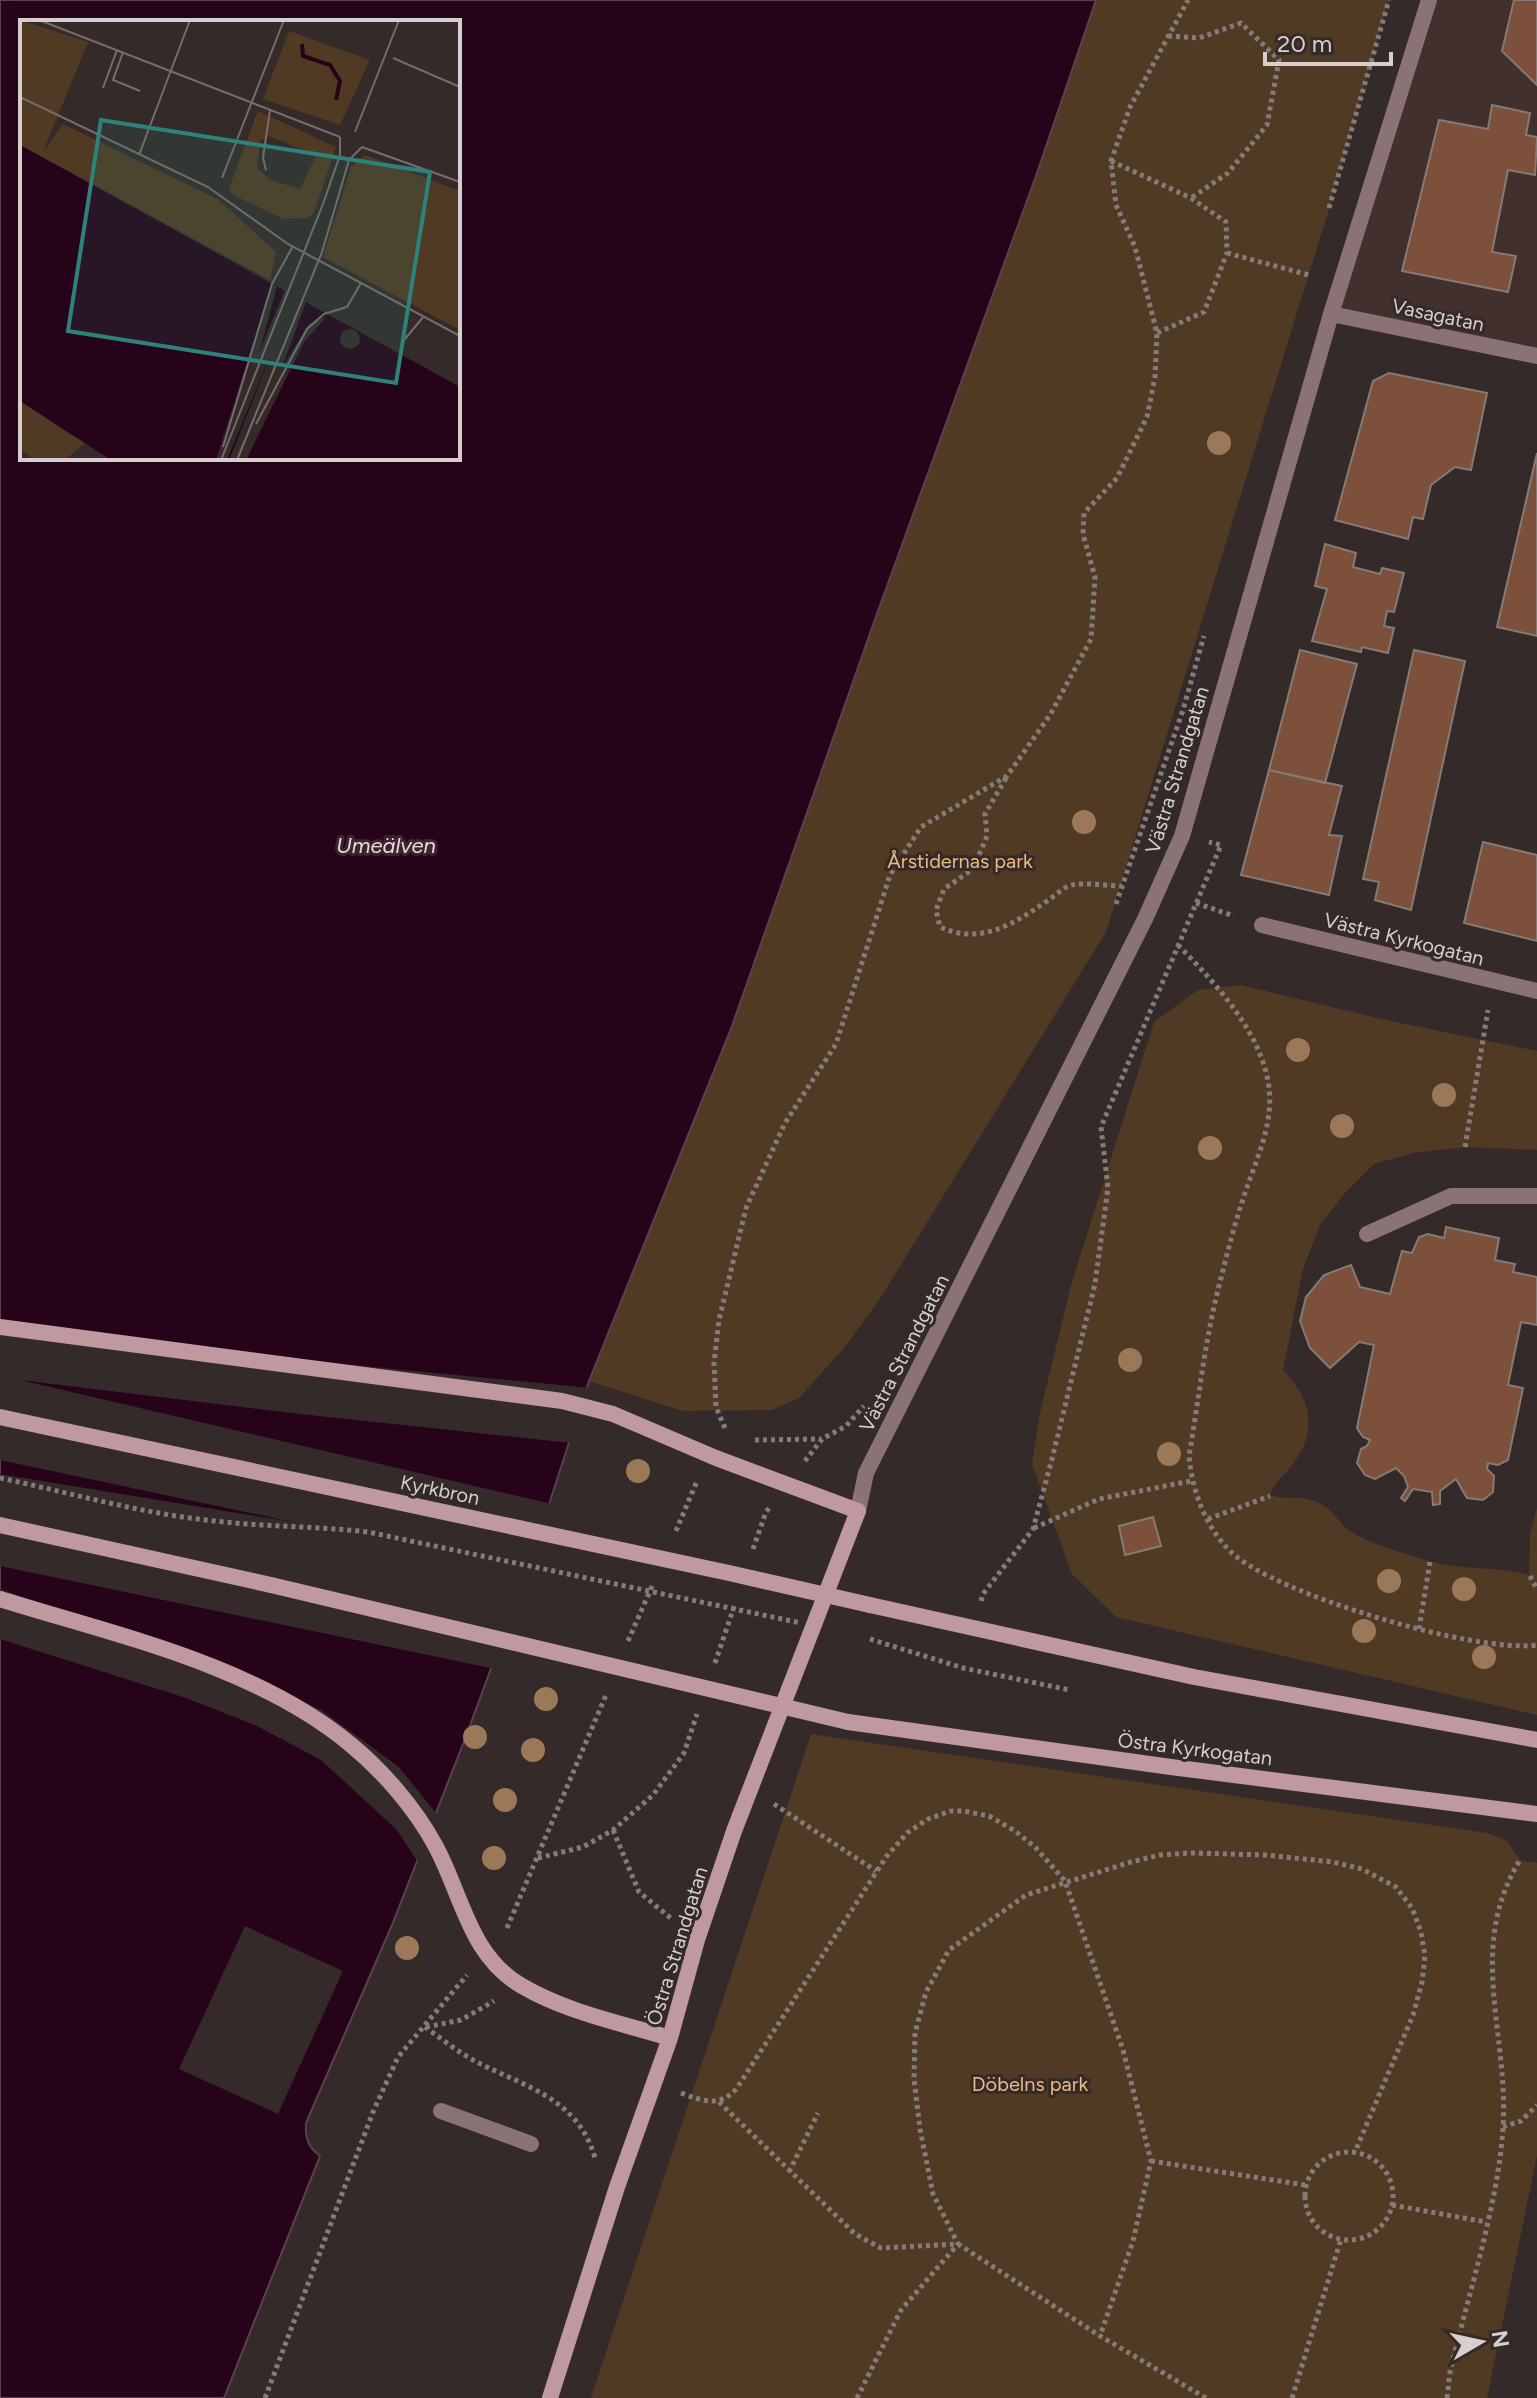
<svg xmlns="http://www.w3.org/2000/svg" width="1537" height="2398" font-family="Figtree,sans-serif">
	<rect width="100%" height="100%" fill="#342a29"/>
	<!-- built -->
	<path fill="#41302e" d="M1430 0H1537V356L1331 314Z"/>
	<!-- green -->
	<path fill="#503a23" d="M1096 0H1389L1329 209 1106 932 881 1297 845 1347 799 1398 772 1410 683 1411 589 1381 732 1026 874 622 1037 173Z
		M1241 985 1381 1019 1537 1051V1150L1465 1147 1413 1153 1374 1164 1345 1193 1320 1225 1303 1269 1283 1370C1314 1401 1318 1436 1288 1470 1280 1479 1275 1483 1270 1495 1289 1501 1305 1494 1323 1505 1334 1511 1340 1524 1350 1531 1371 1545 1401 1552 1425 1560 1456 1570 1495 1566 1529 1575L1530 1535 1537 1508V1715L1116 1617 1072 1574 1032 1464 1040 1413 1071 1285 1154 1022 1198 990Z
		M811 1734 1487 1833 1507 1841 1520 1860 1537 1863V2156L1487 2398H591Z"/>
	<!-- water -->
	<path fill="#270319" stroke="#5c404f" stroke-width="2" fill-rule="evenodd" d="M0 0H1096L1037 173 874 622 732 1026 589 1381 531 1560 465 1739 392 1925 306 2123C305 2138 308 2147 320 2156L224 2398H0ZM22 22H458V458H22Z"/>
	<!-- pier -->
	<path fill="#342a29" d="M0 1326 260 1356 590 1388 571 1443 300 1414 20 1380 552 1504 495 1669 0 1566V1474L293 1522 0 1460Z
		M0 1589 231 1670 321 1710 399 1767 439 1817 420 1865 396 1829 321 1760 257 1726 186 1698 0 1639Z
		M245 1926 343 1971 278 2114 179 2069Z"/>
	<!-- building -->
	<path fill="#7c503a" stroke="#857b76" stroke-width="2" d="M1514 0H1537V85L1502 51Z
		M1492 105 1530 113 1526 135 1537 137 1535 175 1508 170 1492 252 1516 256 1508 292 1402 271 1439 120 1488 129Z
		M1389 373 1487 393 1471 470 1455 467 1431 485 1423 519 1413 517 1408 539 1335 520 1373 381Z
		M1537 453V636L1497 627Z
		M1325 544 1356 553 1353 567 1380 574 1382 568 1404 573 1394 612 1387 611 1384 626 1394 628 1388 653 1362 647 1361 652 1312 641 1327 589 1315 586Z
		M1300 650 1357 664 1325 783 1269 770Z
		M1414 650 1465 661 1411 910 1375 900 1379 882 1363 879Z
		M1269 770 1342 786 1329 835 1342 836 1329 895 1241 875Z
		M1483 842 1537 855V941L1464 923Z
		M1446 1227 1499 1238 1495 1260 1515 1264 1513 1272 1537 1277V1325L1521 1322 1508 1385 1523 1388 1508 1460 1498 1465 1488 1463 1487 1469 1494 1476 1493 1492 1483 1500 1467 1498 1456 1479 1440 1491V1504L1433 1505 1432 1492 1413 1489 1405 1501 1401 1498 1408 1487 1404 1476 1396 1468 1375 1479 1365 1475 1357 1463 1361 1449 1367 1446 1370 1440 1363 1437 1357 1428 1374 1345 1359 1342 1330 1368 1310 1348 1300 1321 1306 1297 1324 1275 1351 1265 1360 1287 1390 1294 1402 1251 1412 1253 1419 1237 1428 1234 1444 1238Z
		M1153 1517 1161 1546 1125 1555 1119 1526Z"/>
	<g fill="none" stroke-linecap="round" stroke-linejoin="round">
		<!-- path -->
		<path stroke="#847c7b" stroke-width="5" stroke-dasharray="4 4" stroke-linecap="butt" d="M1168 36 1199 38 1241 23 1279 60 1267 125 1228 173 1191 198
			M1111 161 1191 198 1226 222 1227 253 1204 312 1157 333
			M1329 208 1389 0
			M1227 253 1309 275
			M1006 778 985 814 987 836 973 869 944 889 936 910 940 927C982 946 1015 923 1050 899 1056 895 1064 887 1071 885 1086 882 1107 886 1122 886
			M1196 903 1234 916
			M1116 904 1183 710 1204 636
			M1178 945C1214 982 1258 1028 1268 1081 1276 1122 1255 1161 1243 1199 1234 1226 1227 1254 1220 1282 1205 1338 1199 1399 1189 1456 1192 1490 1205 1526 1230 1551 1273 1594 1477 1654 1537 1645
			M1465 1147 1488 1010
			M725 1428 716 1407 714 1363 719 1320 746 1208 785 1123 836 1044 890 875 921 827 1007 776 1050 715 1091 639 1095 577 1083 534 1084 513 1117 478 1147 417 1155 377 1157 333 1135 247 1116 205 1111 161 1130 107 1188 0
			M755 1440 821 1439
			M805 1461 822 1439 846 1426 864 1406
			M1208 1519 1270 1496
			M1034 1528 1099 1499 1191 1481
			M676 1531 697 1481
			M753 1549 766 1512 770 1507
			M1530 1576 1537 1589
			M981 1601 983 1594 1033 1529 1052 1459 1095 1284 1108 1188 1101 1127 1221 845 1209 842
			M1419 1629 1430 1562
			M870 1639 963 1668 1070 1690
			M628 1641 653 1584
			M715 1663 735 1604
			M774 1804 876 1871
			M613 1830 639 1892 673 1920
			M538 1858 583 1847 613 1830 653 1795 684 1753 697 1714
			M507 1928 606 1695
			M425 2027C442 2039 459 2053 477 2062 525 2087 578 2098 595 2158
			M426 2027 461 2020 494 2001
			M681 2093C703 2101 720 2108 737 2088L886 1857 907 1833 928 1819 951 1811H964L989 1816 1015 1831 1035 1847 1065 1881 1123 2050 1151 2161 1133 2241 1100 2336
			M719 2102 855 2234 881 2248 958 2244 1100 2336 1206 2398
			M1503 2127 1521 2121 1537 2105
			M1305 2196a44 44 0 1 1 88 0a44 44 0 1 1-88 0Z
			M1151 2161 1305 2185
			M789 2172 818 2113
			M1392 2205 1486 2222
			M265 2398 373 2112 398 2057 467 1975
			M857 2398 901 2310 958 2244 933 2194 920 2129 914 2079 915 2033 926 1992 949 1950 1026 1895 1131 1862 1160 1855 1193 1853 1265 1855 1333 1862 1362 1869 1396 1887 1412 1908 1421 1932 1425 1956 1422 1982 1413 2015 1355 2152
			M1292 2398 1341 2239
			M1447 2398 1450 2372C1468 2295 1498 2205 1503 2128 1509 2033 1466 1948 1520 1860"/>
		<!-- lane -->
		<path stroke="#8a7276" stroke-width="16" d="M1367 1234 1451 1196H1537
			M441 2111 531 2144"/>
		<!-- street -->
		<path stroke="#8a7276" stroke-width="16" d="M1331 314 1537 356
			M1262 925 1537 991
			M858 1511 866 1473 1145 919 1182 836 1331 314 1429 0"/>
		<!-- secondary -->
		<path stroke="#bf999f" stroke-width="16" d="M0 1327 562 1401 613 1414 716 1458 858 1511 734 1831 697 1940 670 2038 617 2187 550 2398
			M0 1525 271 1585
			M0 1599C115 1635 255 1665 350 1744 382 1770 415 1808 435 1845 462 1894 469 1956 522 1986 566 2012 621 2023 670 2038
			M870 1605 1194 1677 1537 1740
			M848 1722 1171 1767 1537 1814"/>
		<!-- path-bridge -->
		<path stroke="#847c7b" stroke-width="5" stroke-dasharray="4 4" stroke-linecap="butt" d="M0 1478C71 1493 143 1514 215 1521 266 1527 317 1526 368 1532L801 1623"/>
		<!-- secondary-bridge -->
		<path stroke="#bf999f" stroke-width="16" d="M0 1417 729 1573 870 1605
			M271 1585 848 1722"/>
	</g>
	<!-- trees -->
	<g fill="#9b7958">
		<circle cx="1219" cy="443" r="12"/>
		<circle cx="1084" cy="822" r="12"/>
		<circle cx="1298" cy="1050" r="12"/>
		<circle cx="1444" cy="1095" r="12"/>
		<circle cx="1342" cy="1126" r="12"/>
		<circle cx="1210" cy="1148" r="12"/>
		<circle cx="1130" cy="1360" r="12"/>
		<circle cx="1169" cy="1454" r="12"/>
		<circle cx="638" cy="1471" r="12"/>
		<circle cx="1389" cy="1581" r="12"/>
		<circle cx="1464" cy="1589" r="12"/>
		<circle cx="1364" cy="1631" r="12"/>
		<circle cx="1484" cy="1657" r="12"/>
		<circle cx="546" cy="1699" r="12"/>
		<circle cx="475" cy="1737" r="12"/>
		<circle cx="533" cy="1750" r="12"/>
		<circle cx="505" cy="1800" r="12"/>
		<circle cx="494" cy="1858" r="12"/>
		<circle cx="407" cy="1948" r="12"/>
	</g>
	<g text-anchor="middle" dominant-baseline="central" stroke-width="6" stroke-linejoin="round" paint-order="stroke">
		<!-- street labels -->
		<g font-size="20" fill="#d6cfce" stroke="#342a29">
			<text transform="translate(1438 315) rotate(12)">Vasagatan</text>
			<text transform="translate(1177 770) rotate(-73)">Västra Strandgatan</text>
			<text transform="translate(1404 939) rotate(14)">Västra Kyrkogatan</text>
			<text transform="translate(904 1353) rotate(-63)">Västra Strandgatan</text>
			<text transform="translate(440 1490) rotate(12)">Kyrkbron</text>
			<text transform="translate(1195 1749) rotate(7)">Östra Kyrkogatan</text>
			<text transform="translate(677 1946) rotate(-73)">Östra Strandgatan</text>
		</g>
		<!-- park labels -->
		<g font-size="20" fill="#f0b97f" stroke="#342a29">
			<text x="960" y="861">Årstidernas park</text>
			<text x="1030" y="2084">Döbelns park</text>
		</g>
		<!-- water labels -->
		<g font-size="22" font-style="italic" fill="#fbcee5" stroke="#342a29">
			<text x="386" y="845">Umeälven</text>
		</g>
	</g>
	<!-- overview -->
	<g transform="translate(20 20)">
		<rect width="440" height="440" fill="#342a29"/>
		<path d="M0 0 68 22 23 132 43 104 199 180 256 232 250 260 0 125ZM269 11 350 40 320 105 243 79ZM238 91 316 127 294 193 287 198 264 199 213 175 209 168ZM249 116 296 136 280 169 250 160 237 148 240 121ZM345 135 440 171V310L303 237 331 147ZM0 381 51 415 67 421 45 440H14L0 428Z" fill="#503a23" fill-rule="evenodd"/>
		<path d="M0 125 440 367V440H91L0 381Z" fill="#270319"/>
		<path d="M253 260 258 262 240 330 267 265 288 276 262 348 289 304 307 296 284 322 226 440H209L254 327 207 440H196ZM320 319a10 10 0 1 1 20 0a10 10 0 1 1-20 0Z" fill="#342a29"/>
		<path fill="none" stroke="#270319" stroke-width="4" d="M282 24 283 36 310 45 320 61 316 80"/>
		<path fill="none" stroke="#756c6b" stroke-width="2" d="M19 0 320 117M103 32 93 60 120 71M373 38 440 67M83 68 97 30M0 77 188 167 268 224 440 316M335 112 379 0M342 127 440 162M119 135 170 0M246 150 243 138 250 90M202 158 264 0M385 319 404 296M236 404 287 309 304 294 327 287 341 263M203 427 252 264 273 226M201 440 303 184 320 135V117M217 440 302 232 329 140 342 127"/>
		<path fill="#2d837c" fill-opacity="0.15" stroke="#2d837c" stroke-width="4" d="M81 100 410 152 376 363 48 311Z"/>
		<rect width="440" height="440" fill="none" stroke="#d6cfce" stroke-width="4"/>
	</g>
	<!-- north arrow -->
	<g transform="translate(1481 2342) rotate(81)" stroke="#342a29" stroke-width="6" paint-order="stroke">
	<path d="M0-6L14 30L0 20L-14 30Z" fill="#d6cfce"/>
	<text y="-12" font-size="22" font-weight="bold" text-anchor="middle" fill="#d6cfce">N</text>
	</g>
	<!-- scale -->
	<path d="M1265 52v12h126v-12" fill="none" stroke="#d6cfce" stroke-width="4"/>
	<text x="1277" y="52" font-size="24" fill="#d6cfce" stroke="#342a29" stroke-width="6" paint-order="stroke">20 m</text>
</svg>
